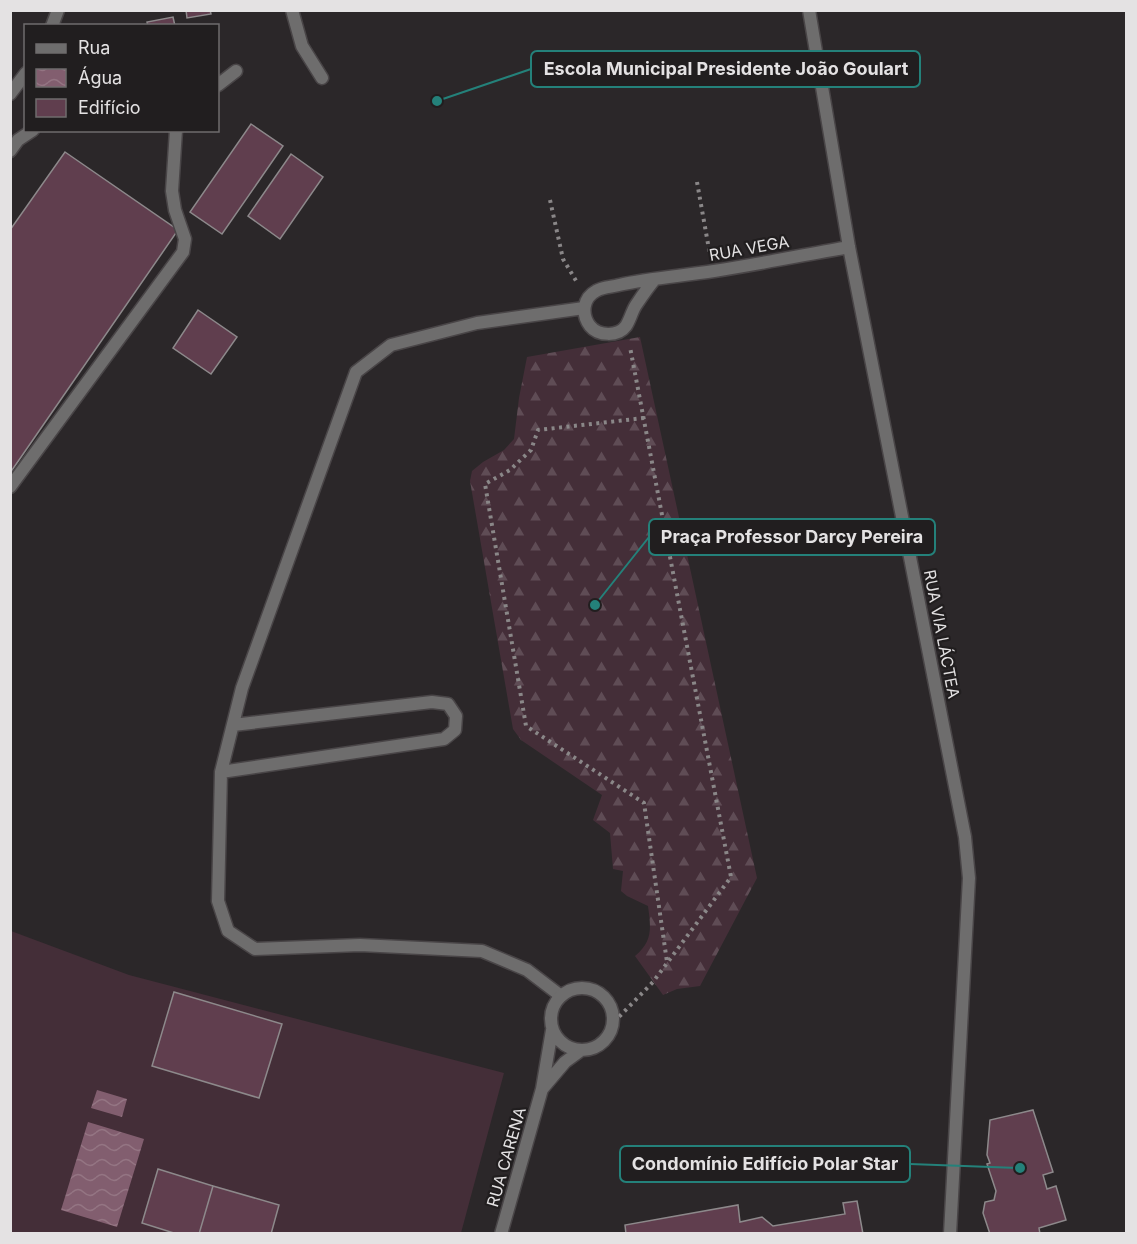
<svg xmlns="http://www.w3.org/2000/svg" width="1137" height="1244" font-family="Inter,sans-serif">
	<defs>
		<pattern id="forest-firs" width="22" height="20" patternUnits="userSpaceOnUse" patternTransform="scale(1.5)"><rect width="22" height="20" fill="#442e38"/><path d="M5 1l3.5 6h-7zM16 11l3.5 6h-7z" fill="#5f4c55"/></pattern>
		<pattern id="water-waves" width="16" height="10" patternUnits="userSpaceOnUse" patternTransform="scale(1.5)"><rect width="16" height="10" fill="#825e6f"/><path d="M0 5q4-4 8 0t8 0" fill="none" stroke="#947583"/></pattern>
	</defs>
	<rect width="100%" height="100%" fill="#2b2729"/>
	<!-- forest -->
	<path fill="url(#forest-firs)" d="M640 337 757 878 700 986 677 989 663 995 635 956C653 941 651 928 648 906L627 896 621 891 623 871 613 869 610 833 593 820 602 795 521 740 513 729 470 481 472 471 483 462 504 450 514 439 519 398 527 357Z"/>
	<!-- pitch -->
	<path fill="#442e38" d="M11 931 129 975 504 1073 461 1233H11Z"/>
	<!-- water -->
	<path fill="url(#water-waves)" d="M97 1090 127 1099 122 1117 91 1108Z
		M88 1122 144 1139 117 1227 61 1210Z"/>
	<!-- building -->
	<path fill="#603e4e" stroke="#8d898b" stroke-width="1.5" d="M186 10H210L211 14 187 18Z
		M173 17 175 26H148L147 22Z
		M251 124 283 146 222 234 190 212Z
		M65 152 178 230 10 473V230Z
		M291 154 323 177 280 239 248 216Z
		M198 310 237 337 211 374 173 348Z
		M174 992 282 1024 259 1098 152 1066Z
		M1033 1110 1053 1172 1043 1175 1047 1189 1056 1186 1066 1220 1039 1228 1040 1234H990L983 1213 985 1202 994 1200 996 1191 987 1164 990 1163 987 1155 990 1120Z
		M158 1169 213 1186 199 1234H177L142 1223Z
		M213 1186 279 1205 271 1234H199Z
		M857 1201 863 1234H626L625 1225 738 1205 740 1222 762 1217 773 1226 845 1214 843 1203Z"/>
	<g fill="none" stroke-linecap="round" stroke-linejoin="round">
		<defs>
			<path id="service" d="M218 85 236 71
				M10 151 18 140 33 130
				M10 487 183 252 185 239 175 210 172 191 176 130
				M221 772 444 739 455 730 456 716 448 704 432 702 233 725
				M561 996 527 970 482 951 360 945 255 949 228 931 218 901 221 772 242 688 356 372 391 345 477 323 584 308"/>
			<path id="minor" d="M292 10 302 46 322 78
				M809 10 849 247 965 837 969 878 950 1234
				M52 26 58 10
				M10 94 26 73
				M655 279C648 287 642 296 636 305 632 311 630 320 626 326 618 337 598 336 590 326 581 314 583 298 596 291 602 287 612 287 619 285 650 278 682 276 714 271 759 264 804 255 849 247
				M551 1019a31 31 0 1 1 62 0a31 31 0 1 1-62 0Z
				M543 1088 565 1062 580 1051
				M501 1234 542 1089 552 1030"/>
		</defs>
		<!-- service casing -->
		<use href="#service" stroke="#494547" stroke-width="15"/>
		<!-- minor casing -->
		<use href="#minor" stroke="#494547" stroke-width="15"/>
		<!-- path -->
		<path stroke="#8a8788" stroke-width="4" stroke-dasharray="3 4.5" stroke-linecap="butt" d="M697 182 710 255
			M550 200 563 259 578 284
			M644 418 538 430 531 450 510 470 485 484 526 726 644 803 667 962
			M614 1022 653 982 731 877 630 347"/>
		<!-- service -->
		<use href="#service" stroke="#6e6d6d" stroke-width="12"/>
		<!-- minor -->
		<use href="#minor" stroke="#6e6d6d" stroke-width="12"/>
	</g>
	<g text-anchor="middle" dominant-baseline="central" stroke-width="4.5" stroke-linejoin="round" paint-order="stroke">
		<!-- street labels -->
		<g font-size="16" fill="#e4e2e3" stroke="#211e1f">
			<text transform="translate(749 248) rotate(-10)">RUA VEGA</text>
			<text transform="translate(942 634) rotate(79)">RUA VIA LÁCTEA</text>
			<text transform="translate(506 1157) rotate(-74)">RUA CARENA</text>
		</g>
	</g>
	<!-- callouts -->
	<path fill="none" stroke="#24817a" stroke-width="2" d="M437 101L531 69M595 605L649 537M1020 1168L910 1164"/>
	<g fill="#24817a" stroke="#211e1f" stroke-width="2">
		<circle cx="437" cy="101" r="6"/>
		<circle cx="595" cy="605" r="6"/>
		<circle cx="1020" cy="1168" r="6"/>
	</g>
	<g fill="#211e1f" stroke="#24817a" stroke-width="2">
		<rect x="531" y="51" width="389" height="36" rx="6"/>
		<rect x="649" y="519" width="286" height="36" rx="6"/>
		<rect x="620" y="1146" width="290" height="36" rx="6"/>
	</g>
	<g font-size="18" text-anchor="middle" font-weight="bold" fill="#e4e2e3">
		<text x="726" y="75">Escola Municipal Presidente João Goulart</text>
		<text x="792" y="543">Praça Professor Darcy Pereira</text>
		<text x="765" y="1170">Condomínio Edifício Polar Star</text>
	</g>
	<!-- border -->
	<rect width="1137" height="1244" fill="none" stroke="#e4e2e3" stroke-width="24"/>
	<!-- legend -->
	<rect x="24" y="24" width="195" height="108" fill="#211e1f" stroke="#6f6c6d" stroke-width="1.5"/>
	<rect x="36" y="44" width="30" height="9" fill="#6e6d6d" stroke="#6f6c6d" stroke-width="1.5"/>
	<text x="78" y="54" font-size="18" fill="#e4e2e3">Rua</text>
	<rect x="36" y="69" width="30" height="18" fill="url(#water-waves)" stroke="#6f6c6d" stroke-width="1.5"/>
	<text x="78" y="84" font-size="18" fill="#e4e2e3">Água</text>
	<rect x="36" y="99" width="30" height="18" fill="#603e4e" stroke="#6f6c6d" stroke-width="1.5"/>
	<text x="78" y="114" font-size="18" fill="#e4e2e3">Edifício</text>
</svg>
